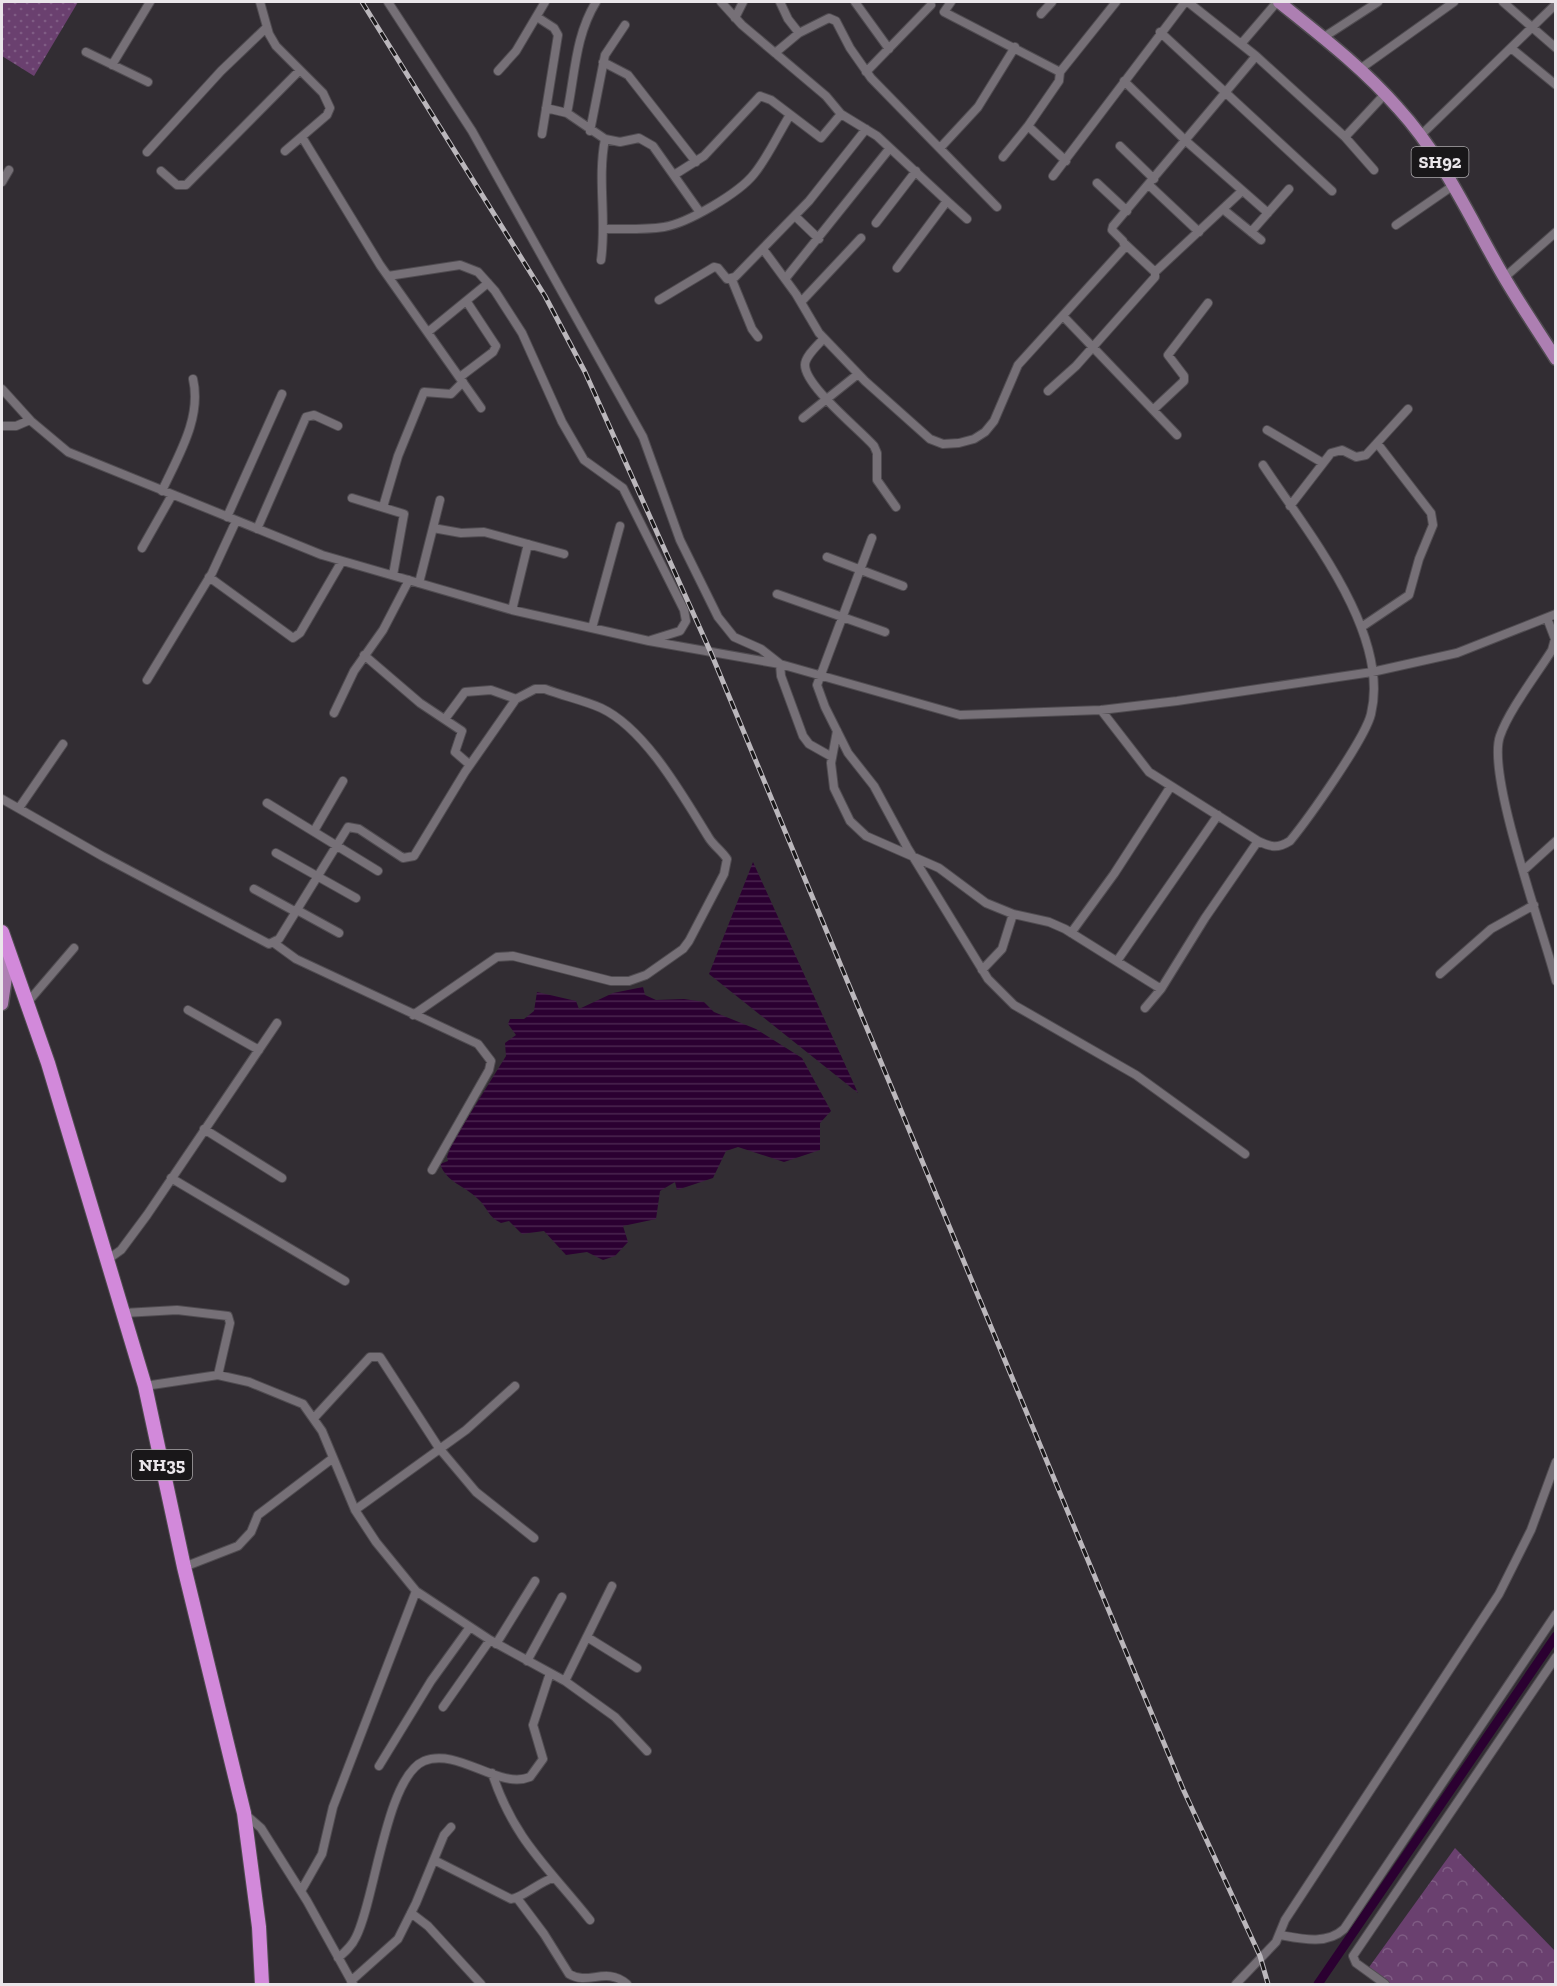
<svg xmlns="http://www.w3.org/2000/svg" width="1557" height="1986" font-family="'Zilla Slab',serif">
	<defs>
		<pattern id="grass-dots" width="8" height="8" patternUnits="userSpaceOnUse" patternTransform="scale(1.5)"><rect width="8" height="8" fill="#6a406f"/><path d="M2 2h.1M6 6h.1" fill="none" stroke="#7f5c84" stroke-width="1.8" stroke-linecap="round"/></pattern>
		<pattern id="forest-crowns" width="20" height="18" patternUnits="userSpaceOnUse" patternTransform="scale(1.5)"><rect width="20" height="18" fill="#6a406f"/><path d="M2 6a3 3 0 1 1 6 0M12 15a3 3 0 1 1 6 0" fill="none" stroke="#7f5c84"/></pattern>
		<pattern id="water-rules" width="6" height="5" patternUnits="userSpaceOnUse" patternTransform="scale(1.5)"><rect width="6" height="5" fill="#2b0031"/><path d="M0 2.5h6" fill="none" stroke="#4a254f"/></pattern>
	</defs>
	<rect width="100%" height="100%" fill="#322d33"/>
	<!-- grass -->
	<path fill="url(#grass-dots)" d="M2 2H78L34 76 2 56Z"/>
	<!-- forest -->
	<path fill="url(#forest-crowns)" d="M1455 1848 1555 1951V1984H1386L1367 1970Z"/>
	<!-- water -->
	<path fill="url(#water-rules)" d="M753 862 858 1093 709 974Z
		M643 987 645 995 656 1000 684 999 704 1002 714 1012 756 1029 802 1058 831 1111 820 1123V1150L784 1162 738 1147 726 1151 713 1178 677 1190 675 1182 660 1191 656 1219 623 1226 628 1242 615 1256 603 1260 587 1252 566 1255 544 1231 522 1234 509 1221 501 1223C488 1217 488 1208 478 1199 464 1185 447 1183 440 1164L448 1161 447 1157 452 1143 506 1056 505 1043 516 1035 508 1024 510 1019H524L534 1011 537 992 576 1001 579 1009 613 993Z"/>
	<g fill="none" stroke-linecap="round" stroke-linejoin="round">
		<!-- canal -->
		<path stroke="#2b0031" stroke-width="9" d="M1318 1984 1556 1636"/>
		<defs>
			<path id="street" d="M260 2 269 34 276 46 323 93 330 108 327 115 285 151
				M388 2 472 131 643 437 680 540 718 617 734 637 761 649 780 664 781 676 803 736 809 744 832 757
				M721 2 742 25 826 96 841 114 877 136 947 201 897 268
				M780 2 788 19 799 33
				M855 2 889 49
				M951 2 944 12 1060 72 1059 81 1028 126 1066 161
				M1188 2 1256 56 1345 137 1385 94
				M1503 2 1556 48
				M1041 14 1052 2
				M537 17 554 28 558 35 542 134
				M735 18 743 2
				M1160 32 1332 191
				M1324 37 1378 2
				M1241 44 1277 2
				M1511 48 1556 85
				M86 52 148 82
				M775 53 799 33 829 18 836 21 850 48 871 78 997 207
				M603 62 628 75 696 162
				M112 65 150 2
				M1360 69 1454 2
				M498 71 516 51 545 2
				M866 72 931 5
				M1060 72 1116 2
				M1124 81 1186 141 1268 213
				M546 108 567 113 605 139 620 142 639 138 653 146 699 211
				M567 113C575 75 575 36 596 2
				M590 131 605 55 625 25
				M1421 135 1556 4
				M302 137 380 265 481 408
				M1345 137 1374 170
				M1120 146 1154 179
				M940 148 978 107 1015 47
				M147 152 221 71 267 27
				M1003 157 1028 126
				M161 171 177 185H186L300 70
				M674 175 704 156 760 96 771 100 821 138 841 114
				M1053 176 1185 2
				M2 182 9 170
				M1097 183 1127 211
				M1149 185 1199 232
				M947 201 967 219
				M1224 210 1261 240
				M795 216 819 239
				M876 223 916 171
				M1396 225 1454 185
				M604 229C624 229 644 230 664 227 688 223 739 193 754 174 768 157 778 134 790 115
				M1251 232 1289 189
				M763 249 796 294 819 333 865 381 930 439 943 444 959 443 974 439 985 432 994 421 1018 365 1125 247 1123 241 1112 230 1113 226 1256 56
				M601 260C607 219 597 180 605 139
				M1155 272 1242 191
				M388 276 460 265 478 272 495 291 522 333 562 422 584 460 623 488 684 610 686 621 680 631 651 640
				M1505 277 1556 232
				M785 279 890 148
				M732 280 752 329 758 337
				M659 300 714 267 718 268 727 279 735 277 809 201 866 129
				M801 302 861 238
				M1063 316 1177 435
				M428 332 488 283
				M824 338C819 344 805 356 805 365 805 386 859 429 874 446L877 453V480L896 507
				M460 377 493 352 496 346 467 302
				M2 389 31 421 68 452 322 555 512 610 649 641 780 664 960 715 1101 710 1177 701 1372 672 1457 653 1556 614
				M1048 391 1076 366 1155 277V272L1125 244
				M1153 410 1184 381V376L1168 355 1208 303
				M803 418 858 374
				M2 426H16L30 420
				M1267 430 1323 463
				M162 491C178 456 202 418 193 379
				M352 498 404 514 393 575
				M1290 506 1331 453 1342 450 1356 457 1366 455 1408 409
				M383 507 398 456 424 392 451 394 463 382
				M227 517 282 394
				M433 528 461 533 484 532 564 554
				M257 529 306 417 314 415 338 426
				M872 538 817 685 825 707 848 753 874 786 907 847 988 979 1014 1005 1136 1075 1245 1154
				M142 548 172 495
				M827 557 903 586
				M209 577 293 638 300 633 342 561
				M419 583 440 500
				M777 594 885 632
				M512 610 528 544
				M1547 618 1555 639 1552 650C1537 674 1509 710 1500 736 1486 775 1544 933 1556 981
				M1363 626 1409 595 1419 559 1433 525 1431 513 1377 443
				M592 628 620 526
				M364 655 420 703 462 731 455 752 470 765
				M147 680 212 573 236 521
				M1101 710 1149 772 1258 841C1271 847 1277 849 1290 841 1308 819 1365 739 1371 714 1391 632 1305 529 1263 465
				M334 713 354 671 383 630 409 580
				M445 719 465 692 491 690 516 699
				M837 731 831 763 834 788 850 821 866 836 939 868 986 903 1013 914 1049 922 1065 929 1161 989
				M2 799 102 856 269 944 279 939 348 827 359 829 403 858 414 856 465 772 516 699 535 689H545C563 696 583 700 601 708 646 729 684 798 709 838 714 846 722 851 727 859L724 874 689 941 683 949 646 975 629 981H611L513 956 497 957 413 1015
				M267 803 378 871
				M19 808 63 744
				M314 831 343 781
				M276 853 356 898
				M1524 870 1556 841
				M254 889 296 912
				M297 910 339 933
				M1071 933 1114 874 1171 786
				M274 943 296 959 478 1044 491 1061 489 1070 432 1170
				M1117 961 1218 815
				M982 970 1002 949 1013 914
				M1440 974 1491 929 1534 905
				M27 1003 74 948
				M1145 1008 1161 989 1205 918 1258 841
				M188 1010 259 1050
				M204 1129 282 1178
				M171 1178 345 1281
				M107 1260 121 1250 147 1215 277 1023
				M124 1313 177 1310 228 1316 230 1323 218 1375
				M145 1386 218 1375 249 1382 303 1404 322 1431 355 1510 376 1542 416 1591 490 1640 565 1681 615 1717 647 1751
				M314 1418 370 1357H380L439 1448 476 1492 534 1538
				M355 1510 466 1430 515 1386
				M184 1567 238 1546 251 1532 258 1515 333 1458
				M587 1637 637 1668
				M496 1644 535 1581
				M527 1661 562 1597
				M565 1681 612 1586
				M443 1707 490 1640
				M379 1766 431 1681 470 1627
				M492 1773C514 1840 548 1867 590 1920
				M245 1814 261 1828 307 1901 353 1984
				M434 1860 511 1899C522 1898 539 1882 553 1878
				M301 1891 322 1854 333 1807 416 1591
				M517 1898 544 1934 569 1974C589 1986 605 1966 627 1984
				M411 1913 428 1926 481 1984
				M1280 1935C1302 1939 1327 1945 1344 1929L1556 1614
				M338 1958C345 1952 352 1946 356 1937 375 1900 386 1777 424 1761 458 1747 499 1790 530 1777L543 1759 533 1725 550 1673
				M351 1981 398 1939 416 1903 444 1835 451 1827
				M1236 1984 1276 1942 1285 1920 1499 1594 1531 1530 1556 1462
				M1385 1984 1356 1963 1353 1956 1556 1657"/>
			<path id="primary" d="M1279 2C1320 35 1363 68 1398 108 1442 156 1468 214 1500 270 1517 300 1537 329 1556 359
				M2 1004 9 957"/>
			<path id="highway" d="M2 932 48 1063 145 1386 184 1567 244 1813 259 1927 262 1984"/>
		</defs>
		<!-- street casing -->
		<use href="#street" stroke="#504c51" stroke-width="10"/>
		<!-- primary casing -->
		<use href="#primary" stroke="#504c51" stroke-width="15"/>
		<!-- highway casing -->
		<use href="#highway" stroke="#504c51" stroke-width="16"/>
		<!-- street -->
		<use href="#street" stroke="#767077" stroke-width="8"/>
		<!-- primary -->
		<use href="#primary" stroke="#ad7fb2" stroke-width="12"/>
		<!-- highway -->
		<use href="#highway" stroke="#d289da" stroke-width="14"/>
		<defs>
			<path id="rail" d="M362 2 545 296 585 372 711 653 1183 1789 1260 1956 1268 1984"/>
		</defs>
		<!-- rail casing -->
		<use href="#rail" stroke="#bbb7bc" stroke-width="5"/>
		<!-- rail -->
		<use href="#rail" stroke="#191719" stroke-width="3" stroke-dasharray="9" stroke-linecap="butt"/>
	</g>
	<g text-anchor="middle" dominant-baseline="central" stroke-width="4.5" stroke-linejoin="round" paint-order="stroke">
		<!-- shield labels -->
		<g fill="#191719" stroke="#aba8ab" stroke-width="1.5">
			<rect x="1411.5" y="147" width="57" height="30" rx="4.5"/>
			<rect x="132" y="1450" width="60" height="30" rx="4.5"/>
		</g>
		<g font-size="18" font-weight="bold" fill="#eae6ea">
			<text x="1440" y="162">SH92</text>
			<text x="162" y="1465">NH35</text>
		</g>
	</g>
	<!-- border -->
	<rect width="1557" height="1986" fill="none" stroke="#eae6ea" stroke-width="6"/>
</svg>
